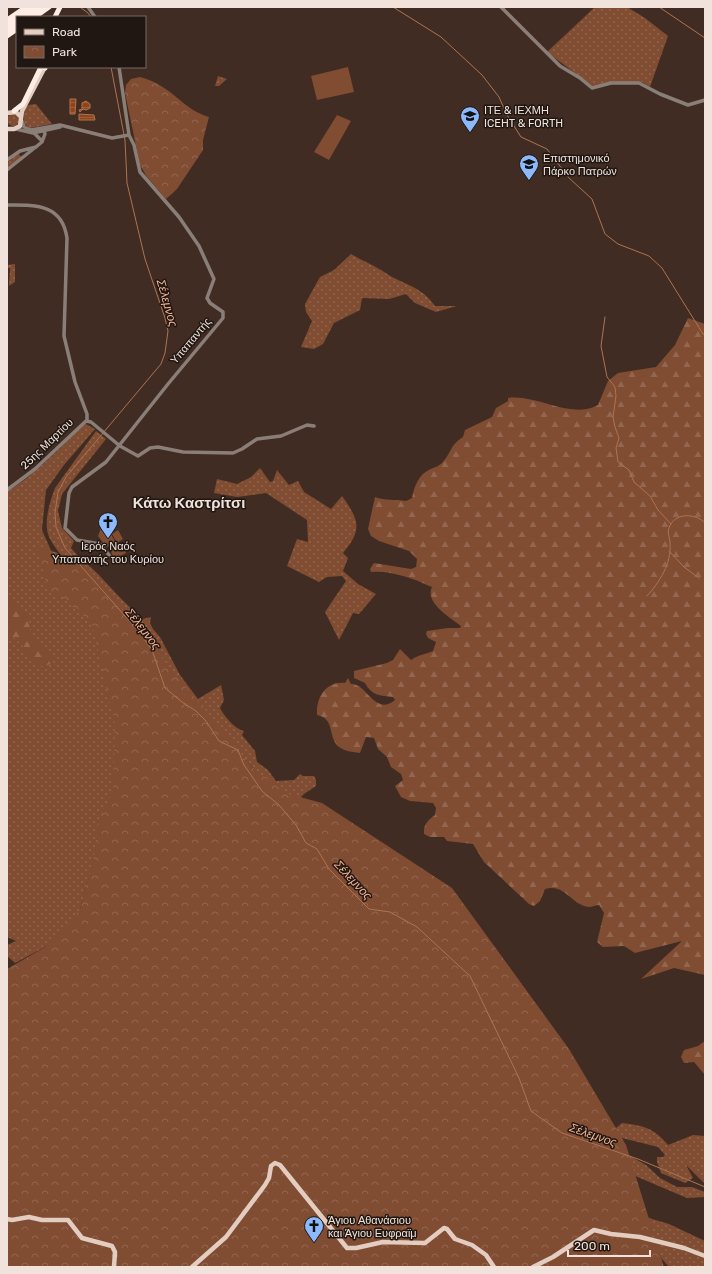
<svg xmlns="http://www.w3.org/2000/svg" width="712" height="1274" font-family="Rubik,sans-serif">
	<defs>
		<pattern id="grass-dots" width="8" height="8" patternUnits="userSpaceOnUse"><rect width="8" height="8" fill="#804c32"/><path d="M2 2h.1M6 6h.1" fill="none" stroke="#92664f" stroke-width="1.8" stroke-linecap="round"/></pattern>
		<pattern id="forest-firs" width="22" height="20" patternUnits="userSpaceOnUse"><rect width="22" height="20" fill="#804c32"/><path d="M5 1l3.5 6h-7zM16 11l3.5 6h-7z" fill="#92664f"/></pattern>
		<pattern id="cemetery-stones" width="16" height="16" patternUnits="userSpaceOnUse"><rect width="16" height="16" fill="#804c32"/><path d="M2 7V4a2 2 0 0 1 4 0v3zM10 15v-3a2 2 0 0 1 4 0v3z" fill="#92664f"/></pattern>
		<pattern id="park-crowns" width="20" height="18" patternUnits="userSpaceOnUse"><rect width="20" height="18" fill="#804c32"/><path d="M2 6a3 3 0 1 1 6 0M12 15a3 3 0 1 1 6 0" fill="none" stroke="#92664f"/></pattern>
		<pattern id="water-rules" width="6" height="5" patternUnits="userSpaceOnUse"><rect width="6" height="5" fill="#904417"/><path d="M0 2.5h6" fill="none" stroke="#a05f38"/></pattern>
	</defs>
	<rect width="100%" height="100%" fill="#402c22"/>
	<!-- grass -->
	<path fill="url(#grass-dots)" d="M595 7H627L645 18 668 36 650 87 642 82 592 86 547 52Z
		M218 76 227 79 219 86H215Z
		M36 104 52 124 30 128 24 124V109L28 105Z
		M7 120a6 6 0 1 1 12 0a6 6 0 1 1-12 0Z
		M18 154 22 157 7 169V163Z
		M351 254C361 260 371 264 381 270 385 272 388 275 392 277 410 286 423 289 435 306H457L436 312 415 303 406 294 389 299 362 298 360 310 334 323 323 344 314 349 301 347 312 321 306 312 305 304 320 277 334 270Z
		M15 264V282L9 286 10 268H7V265Z
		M86 424 95 429 64 465 46 490 42 530 53 555 123 627 121 766 80 909 372 898 66 563C61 554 53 546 49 537 43 523 50 501 55 488L96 431 106 439 62 494 58 511 62 528 74 541 71 548C79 558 89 565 98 574 113 590 126 605 143 619L151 617 150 623 153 629 160 637 180 675 198 699 221 685 224 700 220 708C224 716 235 729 244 731L242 735 255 751 257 762 268 770 276 781 294 780 300 774 303 776H314L316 780V786L304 794 298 800 610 1133 622 1123C644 1126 653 1127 668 1145L693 1135 705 1136V1184L686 1165 693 1178 685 1183 661 1173 657 1162V1157H663L665 1155 658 1147 610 1135 625 1153 646 1165 660 1178 677 1187H692L705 1192V1197L687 1198 607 1164 47 946 15 963 7 956V945L16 941 7 937V492C35 474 59 450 82 425Z
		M260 468 270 482 273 481 277 470 289 485 298 481 304 492 331 509 342 496C359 520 363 529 343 553L348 558 343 571 358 584 376 594 359 614 353 613 339 640 325 612 346 581 342 576 327 577 319 582 287 566 297 539 308 542 307 520 266 493 237 497 214 493 217 479 237 484 251 477Z
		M642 1216 669 1224 705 1241V1267H669L656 1252Z"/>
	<!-- forest -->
	<path fill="url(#forest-firs)" d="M688 318 705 324V975L674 968 641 979 682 941 635 953 624 946 603 947 597 942 604 913 599 905C596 905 592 907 589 907 571 905 565 883 545 889L540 901 534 906 529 904 484 862 473 844 447 841 444 837H430L424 834C423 825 428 820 435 815L436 808 433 803 410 801 401 797 395 786 403 780 401 774 391 767 387 757 378 749 374 738 366 737 360 753C353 752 344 751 339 747 327 737 336 719 317 715 316 697 326 681 345 683L348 678 351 684C366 682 375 717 395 700L393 697C380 696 371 695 365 683L354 678V671L387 663 393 660 400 649 411 660C420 654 424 655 433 651L436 642 428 638 426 634 427 631 448 628H460L461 626C452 619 424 603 432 587L429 586C414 578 388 570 371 572L370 569 374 563 411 569 416 567 417 559 409 551 379 541 371 536 368 529 375 497C385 501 395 499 406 501L412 498C414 487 419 474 429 470 434 467 438 467 442 463 452 452 450 445 463 437L465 430 492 417 496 408 508 401V398C538 394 569 420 598 405L608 381 618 373 656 367 675 345Z
		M7 598 16 603 19 608 30 614C25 637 42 643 55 657 52 662 50 666 43 666 27 666 29 653 20 643 16 639 12 636 7 634Z
		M705 1041V1075L694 1062 684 1063 681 1057 684 1050 698 1046Z"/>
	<!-- cemetery -->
	<path fill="url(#cemetery-stones)" d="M122 543 126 553 114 559 110 549Z"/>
	<!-- park -->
	<path fill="url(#park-crowns)" d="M140 77C172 85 183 110 209 117L203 140V150L177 189 166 199 147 177 140 165 125 93 126 85 131 79Z
		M101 528H107L116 543 106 547 98 536Z
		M41 547 79 561 88 568 252 767 285 793 322 803 452 888 569 1049 626 1145 664 1267H7V969L47 946 80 909 93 862 98 821 113 791 115 725 92 623 63 598 48 590 37 548Z"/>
	<!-- pitch -->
	<path fill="#804c32" d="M348 67 354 92 317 100 311 76Z
		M337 115 351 121 329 160 314 152Z
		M118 530 123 539 117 543 112 534Z"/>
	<!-- water -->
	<path fill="url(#water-rules)" stroke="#ad7452" d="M70 99H76L75 114H70Z
		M86 101 90 104V108L86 110 83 109 80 112 79 110 82 109V103Z
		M79 114 94 115 95 120H79Z"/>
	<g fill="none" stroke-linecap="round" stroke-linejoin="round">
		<!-- stream -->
		<path stroke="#ad7452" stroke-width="1" d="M80 7 88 13 91 17
			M393 7 441 37 482 75 499 97 507 115 521 137 547 149 569 178 592 199 605 234 618 244 649 256 662 268 703 334 705 335
			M659 7 705 38
			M111 67 125 140 127 183 145 259 165 318 168 331 165 353 161 364 66 477 58 492 55 513 56 527 65 548 140 633 152 650 165 688 182 702 196 711 206 721 219 741 238 750 244 765 262 791 279 805 296 825 306 843 317 849 329 869 369 909 390 912 417 927 470 976 519 1078 531 1111 562 1133 638 1159 705 1187
			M605 317 601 346 607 377 615 387 616 396 613 417 615 427 619 438 616 448 618 462 629 470 634 482 650 496 658 510 671 524
			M669 551 684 567 699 578
			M647 596C659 583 672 563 670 543 670 538 667 533 669 528 674 512 696 513 705 523"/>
		<!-- minor -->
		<path stroke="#8a7e79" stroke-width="3.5" d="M88 7 95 17
			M501 7 560 66 580 78 592 88 611 83H639L660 94 688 105 705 100
			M119 67 129 135
			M22 121 24 127 31 130 60 125 112 138 129 135 134 145 140 172 179 217 199 246 214 279 207 298 210 303 223 312V318L168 384 106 462 72 487 69 493 65 528 77 540 100 544 114 561
			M16 129 33 133 60 127
			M34 133 41 140
			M7 160 20 151 36 147
			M7 170 42 142 45 134 43 128
			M7 205C34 205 62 203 67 238L64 336 75 382 87 414V421
			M7 490 35 469 86 421 91 422 120 446 138 456 150 448 158 447 183 452 233 453 242 449 257 439 281 436 307 425 314 426"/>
		<!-- major -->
		<path stroke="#e3ccc0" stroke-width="4.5" d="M7 113 16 112 21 117
			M7 129H14L20 126 22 111 45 67
			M7 1219 12 1220 29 1217 42 1220H68L82 1238 112 1246 115 1252 114 1267
			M192 1267 226 1237 265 1185 269 1178 271 1166 275 1163 280 1165 347 1248H356L383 1242 425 1243 444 1228 447 1229 455 1239 472 1245 486 1255 494 1267
			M533 1267 553 1257 594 1230 611 1234 640 1237 684 1248 705 1256"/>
		<!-- highway -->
		<path stroke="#fdede5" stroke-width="5" d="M20 17 34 7
			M27 17 41 7
			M35 17 49 7
			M55 17 60 7
			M7 20 26 7
			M7 26 17 19
			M7 31 17 24
			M7 36 17 29
			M45 68V67
			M14 111 23 104 41 67"/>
	</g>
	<!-- icons -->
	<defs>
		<symbol id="university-pin" viewBox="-11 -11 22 30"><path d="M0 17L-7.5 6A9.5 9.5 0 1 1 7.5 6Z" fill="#8bb9fc" stroke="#201712"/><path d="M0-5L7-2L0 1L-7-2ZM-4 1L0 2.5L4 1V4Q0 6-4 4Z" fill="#111"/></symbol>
		<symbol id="church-pin" viewBox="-11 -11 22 30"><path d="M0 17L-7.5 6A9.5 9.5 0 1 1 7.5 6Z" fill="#8bb9fc" stroke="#201712"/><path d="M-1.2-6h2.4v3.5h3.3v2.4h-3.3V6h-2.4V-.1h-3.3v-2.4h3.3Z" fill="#111"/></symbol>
	</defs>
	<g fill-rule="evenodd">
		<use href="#university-pin" x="459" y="105" width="22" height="30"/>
		<use href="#university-pin" x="518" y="153" width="22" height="30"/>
		<use href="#church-pin" x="97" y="511" width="22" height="30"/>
		<use href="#church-pin" x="303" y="1215" width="22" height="30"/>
	</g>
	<g text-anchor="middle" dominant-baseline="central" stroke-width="3" stroke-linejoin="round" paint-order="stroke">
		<!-- poi labels -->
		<g font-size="11" fill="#f1e3dc" stroke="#201712" text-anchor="start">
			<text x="484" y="110">ΙΤΕ &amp; ΙΕΧΜΗ<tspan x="484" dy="13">ICEHT &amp; FORTH</tspan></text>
			<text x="543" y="158">Επιστημονικό<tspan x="543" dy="13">Πάρκο Πατρών</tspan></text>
			<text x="108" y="546" text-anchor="middle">Ιερός Ναός<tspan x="108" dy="13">Υπαπαντής του Κυρίου</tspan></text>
			<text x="328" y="1220">Άγιου Αθανάσιου<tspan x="328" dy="13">και Άγιου Ευφραϊμ</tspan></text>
		</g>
		<!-- street labels -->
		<g font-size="11" fill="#f1e3dc" stroke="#201712">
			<text transform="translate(191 341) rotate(-50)">Υπαπαντής</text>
			<text transform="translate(47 444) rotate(-44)">25ης Μαρτίου</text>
		</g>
		<!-- water labels -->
		<g font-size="12" font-style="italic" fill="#f3b292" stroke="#201712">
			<text transform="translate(167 303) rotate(74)">Σέλεμνος</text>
			<text transform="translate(143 629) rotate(52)">Σέλεμνος</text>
			<text transform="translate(353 880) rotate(47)">Σέλεμνος</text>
			<text transform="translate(593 1135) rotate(19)">Σέλεμνος</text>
		</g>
		<!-- district labels -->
		<g font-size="15" font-weight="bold" fill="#f1e3dc" stroke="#201712">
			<text x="189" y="503">Κάτω Καστρίτσι</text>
		</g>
	</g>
	<!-- border -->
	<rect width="712" height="1274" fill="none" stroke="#f1e3dc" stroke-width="16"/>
	<!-- legend -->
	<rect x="16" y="16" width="130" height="52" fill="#201712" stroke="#746963"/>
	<rect x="24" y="29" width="20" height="6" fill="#e3ccc0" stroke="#746963"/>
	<text x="52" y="36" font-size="12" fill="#f1e3dc">Road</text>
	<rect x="24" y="46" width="20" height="12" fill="url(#park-crowns)" stroke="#746963"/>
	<text x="52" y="56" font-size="12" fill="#f1e3dc">Park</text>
	<!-- scale -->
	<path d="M568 1250v6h82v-6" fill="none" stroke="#f1e3dc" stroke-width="2"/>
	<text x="574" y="1250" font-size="12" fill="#f1e3dc" stroke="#201712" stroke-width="3" paint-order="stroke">200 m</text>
</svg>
